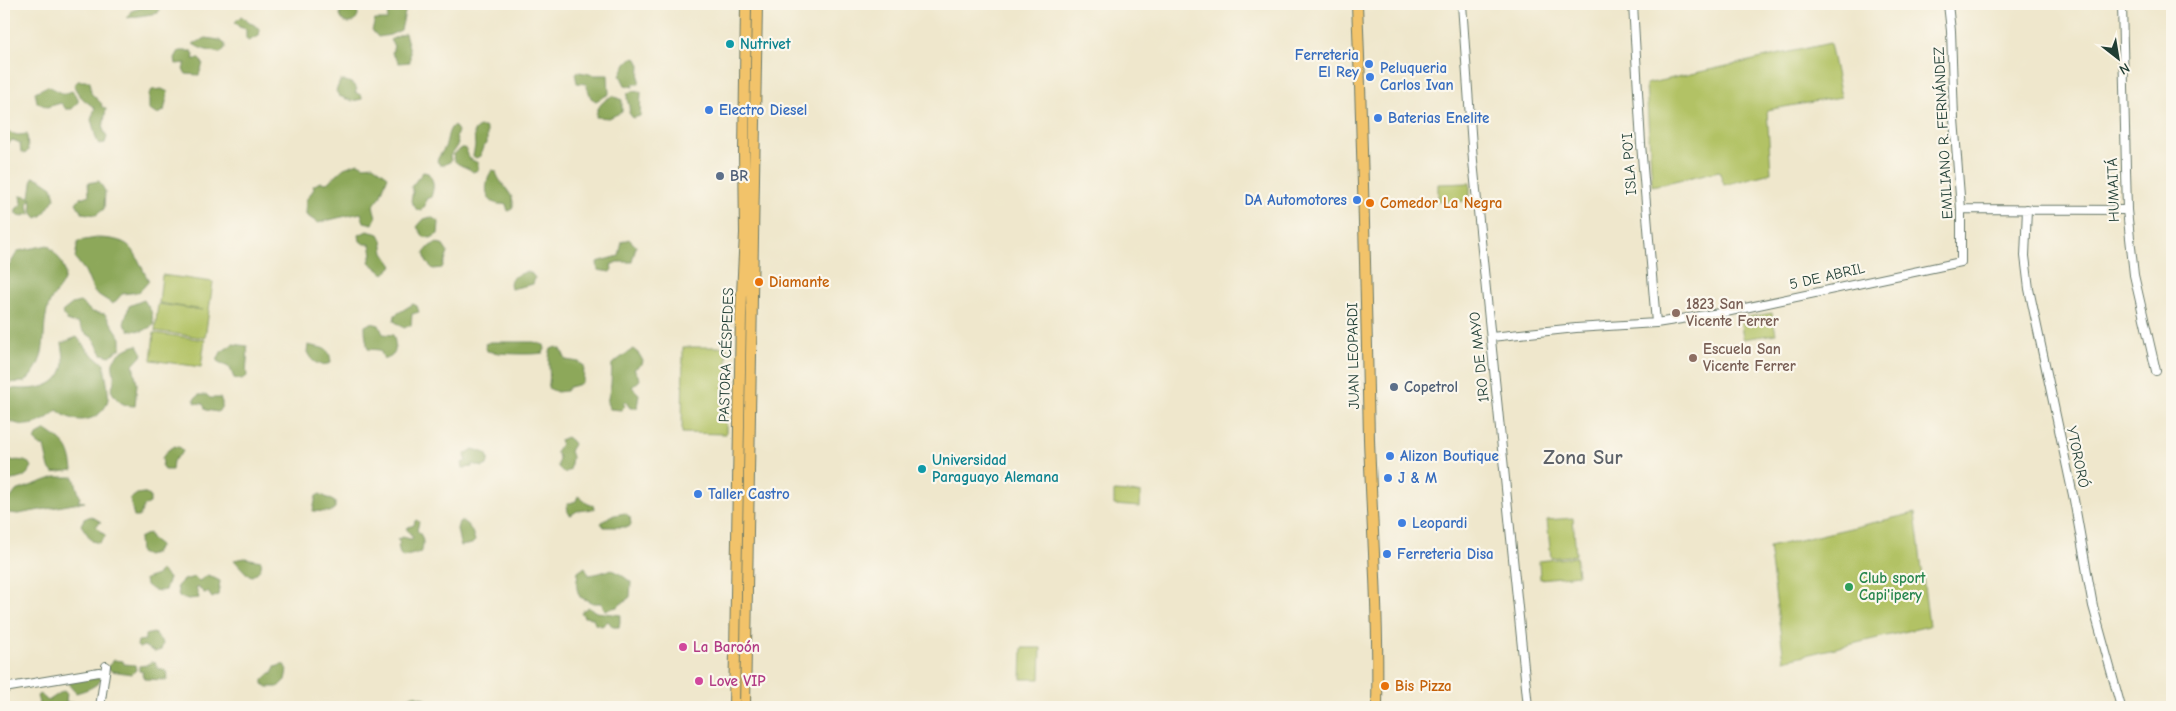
<svg xmlns="http://www.w3.org/2000/svg" width="2176" height="711" font-family="'Comic Neue',sans-serif">
	<rect width="100%" height="100%" fill="#fbf7ec"/>
	<filter id="ink" filterUnits="userSpaceOnUse"><feTurbulence type="fractalNoise" baseFrequency=".02" numOctaves="2"/><feDisplacementMap in="SourceGraphic" scale="10" xChannelSelector="R" yChannelSelector="G"/><feConvolveMatrix kernelMatrix="1 2 1 2 8 2 1 2 1" color-interpolation-filters="sRGB"/></filter>
	<filter id="wash" filterUnits="userSpaceOnUse"><feTurbulence type="fractalNoise" baseFrequency=".0096" numOctaves="4" result="noise"/><feDisplacementMap in="SourceGraphic" scale="20" xChannelSelector="R" yChannelSelector="G"/><feGaussianBlur stdDeviation="1.12" result="paint"/><feColorMatrix in="noise" values="0 0 0 0 0 0 0 0 0 0 0 0 0 0 0 0 0 1.4 0 .05"/><feComposite in="paint" operator="in"/></filter>
	<g filter="url(#wash)">
		<rect width="100%" height="100%" fill="#efe7cc"/>
		<!-- green -->
		<path fill="#b2c265" stroke="#68804c" d="M1830 43 1841 97 1767 110 1771 173 1724 185 1719 171 1652 186 1646 84Z
			M1470 183V201L1438 202V184Z
			M162 275 213 282 205 338 155 331 158 304 203 310 159 303Z
			M1772 313 1776 334 1743 339 1740 318Z
			M154 333 205 340 201 367 151 360Z
			M683 347H727L726 434 682 433Z
			M1114 491 1141 493 1140 507 1114 505Z
			M1915 513 1929 626 1784 660 1769 547Z
			M1573 518 1576 555 1551 558 1547 520Z
			M1576 557 1578 575 1540 579 1539 561Z
			M1022 648H1041L1040 679H1021Z"/>
		<!-- forest -->
		<path fill="#8da85a" stroke="#567247" d="M152 4 157 5 159 10 158 13 127 18 131 11Z
			M391 4H407L401 30 390 35 378 37 372 30 375 20H387L388 13 392 10 390 6Z
			M340 14a9 9 0 1 1 18 0a9 9 0 1 1-18 0Z
			M241 16 260 29 259 36 248 41 246 38V29L239 27 235 22Z
			M405 33 410 51V62L399 63 392 53 394 46 390 40Z
			M206 38 219 40 225 44V48L221 53C210 51 202 50 193 44Z
			M179 51H192L194 55 193 59H199L203 63 199 75 186 74 183 69 186 63 176 64 175 58Z
			M633 57 637 59 640 65 639 84H633V87L625 85 620 75 625 65Z
			M579 72 595 75H608L609 94 596 101 591 98 586 84 577 83 575 73Z
			M78 81H90L91 93 102 104 101 106 106 109 103 129 107 137 105 143 99 144C95 139 94 127 91 120L95 108C87 102 77 96 74 85Z
			M340 81C347 80 353 83 357 89L355 92 362 96V99L352 101 339 96 336 91Z
			M48 86 64 94 72 91 78 98V102L72 109H66L61 103 47 107 37 102 35 92Z
			M162 89 168 92 164 111 157 114 149 110V94L152 90Z
			M633 91 641 92 640 116 633 118 629 113C631 106 625 100 628 93Z
			M612 96 622 100V112L609 118 596 117C596 107 604 100 612 96Z
			M454 125 458 131 456 137 458 144 450 156 451 161 444 165H440L437 161C439 155 442 153 445 147 448 140 447 130 454 125Z
			M479 127H485L487 130V144L483 147 480 156 476 158 473 156 475 146 474 131Z
			M7 132 18 135 27 134 28 151 25 154 21 152 20 143 13 140 6 144 4 138Z
			M462 148H465L470 159 478 163V170L473 172C467 166 459 167 453 159L454 154Z
			M358 163 364 166 373 165 388 176 380 197 373 206 376 217 373 224 364 222 361 213C346 216 332 219 318 223L306 215V200L314 189 313 186 320 182 327 183 344 168Z
			M492 170 496 171C498 185 518 194 512 209L508 211 506 204C483 207 483 185 492 170Z
			M423 172 428 173C435 182 434 187 431 197L426 199 425 206 421 210H417L411 201 413 191 411 187Z
			M33 177 40 179 52 187 55 198 43 215 37 218 31 211 32 203 30 198 28 205 30 214 22 216 16 214V209L22 204 21 195 30 197Z
			M99 181 105 191 104 209 96 215 82 213 76 203 80 198 89 195 88 183Z
			M431 217 439 222 438 234 431 238 424 237 417 227 424 219Z
			M367 231 379 234 382 240 384 253 393 266 384 274 369 262 372 254 370 244H364L360 241 359 235Z
			M97 238C137 239 132 251 149 281L139 292 122 294 113 304 94 292 85 271 75 258 78 241Z
			M629 239 636 246 632 262H617L611 265 612 269 610 272 598 270 597 262 619 256 622 242Z
			M436 243 442 244 448 253 442 268 433 269 427 263 424 253 430 246Z
			M48 245C55 253 65 263 65 275 64 286 54 293 50 302 38 331 53 355 25 382L5 383 4 282 7 280 6 271 18 251Z
			M526 271 531 273 535 278 533 284 511 289C507 274 519 277 526 271Z
			M144 300 151 311 154 325 143 331 129 330 124 324 129 306Z
			M80 302 92 312 105 314 121 338V348L110 356 102 354 93 338 84 332 78 323 68 322 62 312 72 304Z
			M413 304 417 306 419 312 412 314 411 325 404 328 394 321 395 315Z
			M371 323 379 325 383 334 393 335C397 345 397 358 384 359L380 350 368 349C366 341 365 334 365 326Z
			M77 337 88 351 104 364C105 375 109 389 108 399 105 416 85 424 71 418 66 417 61 413 57 410 40 426 24 430 4 418V388C22 389 53 393 62 371 66 364 63 351 62 343Z
			M490 342H534L544 345 545 349 543 353C531 355 498 354 487 351L485 344Z
			M233 344 247 346C249 357 245 365 247 376L242 380 234 378 230 368 217 361 221 352Z
			M138 345 143 354 133 365 137 384 135 406C122 406 117 401 111 390 121 371 102 365 123 351 128 348 132 346 138 345Z
			M308 345C323 349 330 346 331 363 320 367 312 363 307 352Z
			M556 347 561 349 566 360 579 362 584 366C583 383 586 383 569 387L566 391 557 392 548 388C552 375 546 361 551 349Z
			M633 349 639 354 643 361 642 364 634 369 640 379 639 381 632 387 639 394 637 408H630L625 401 623 403 625 406 621 410 610 409 607 403 611 384 612 364Z
			M199 395H207L210 398H220L222 402V406L218 412 206 410 203 404 195 403 194 399Z
			M46 430C65 443 70 446 73 470L53 473 49 468 44 446H41L35 441 37 435Z
			M567 437 572 441 574 444 570 451 572 457 570 470 564 473 558 467 559 457 556 452 561 444 560 440Z
			M175 446 181 448 183 452 173 461 172 470H164L162 466 163 463 162 458 168 450Z
			M473 449C482 452 492 452 487 465L483 467 472 464V467L463 468 462 463 466 461 465 454Z
			M4 451 9 461C17 460 26 459 32 466 26 480 17 479 4 481Z
			M55 477H74L80 498 78 501 85 502 18 514 9 513 5 506 16 491Z
			M143 493 150 496V503L144 506 139 517H134L130 499 137 494Z
			M320 494 335 502V508L330 512 313 511 316 496Z
			M578 496 588 504 593 505 594 509 577 511 571 515 568 513 567 504 576 501Z
			M625 513 630 517 631 524 629 527H604L601 523 610 516Z
			M91 516 101 522 96 526 106 536 99 543 92 541 81 525 84 519Z
			M417 520 419 522 417 530C423 536 425 544 421 552L403 557 400 554 398 545 400 543 397 539 403 537 410 539 413 538 406 528 414 525 415 521Z
			M461 521C470 524 473 533 475 541L472 544 461 546 460 544 457 529 459 522Z
			M149 533 151 538 160 545 155 553 147 556 140 553 139 538Z
			M245 558 261 561C263 569 258 572 252 576L247 574 234 560Z
			M585 567 589 575C615 571 607 564 631 582L630 597 617 607 605 610 601 603H593L580 597C575 587 577 583 578 572Z
			M161 570 169 578 165 590C157 592 152 590 146 585L145 579 157 575Z
			M208 575 220 581 218 595 212 598 208 592 204 593 198 587 196 588 199 598 188 599 179 597 177 586 183 580 195 577 199 581Z
			M588 607 596 612 621 615 619 627H613L608 621 602 626 595 624 593 618 584 617 581 612Z
			M154 633 163 643 161 650 155 652 144 646 139 648 137 646 138 641 145 640V635Z
			M114 660 123 661 124 664 135 665 136 670 132 674 111 671 107 667Z
			M151 662H155L158 669H163L167 672 168 677 166 680 145 679 142 675 143 672 139 671V666L147 665Z
			M281 665H285L287 670 285 680 278 687H268L263 684V680L269 674H272L275 667Z
			M98 672 102 679C96 687 86 690 76 693L69 685 68 680 82 677 87 679Z
			M63 691 67 693 66 702 74 703 76 707H36L39 703 37 696 40 694 48 701Z
			M413 695 425 698 429 707H397L402 701Z"/>
	</g>
	<g filter="url(#ink)">
		<g fill="none" stroke-linecap="round" stroke-linejoin="round">
			<defs>
				<path id="minor" d="M1462 4 1473 161 1528 707
					M1633 4 1641 144 1656 323
					M2122 4 2127 210 2134 275 2156 371
					M1961 209 2127 210
					M2027 209 2025 256 2029 289 2074 500 2093 606 2121 707
					M1491 337 1576 328 1656 323 1726 312 1961 262V209L1954 119 1951 31 1948 4
					M4 688 99 672 104 674
					M100 707 106 666"/>
				<path id="major" d="M1357 4C1363 149 1366 294 1369 439 1372 528 1379 618 1377 707
					M734 707 741 315 745 233 744 153 746 4
					M745 707 757 4"/>
			</defs>
			<!-- minor casing -->
			<use href="#minor" stroke="#687869" stroke-width="10"/>
			<!-- major casing -->
			<use href="#major" stroke="#687869" stroke-width="12"/>
			<!-- minor -->
			<use href="#minor" stroke="#fff" stroke-width="8"/>
			<!-- major -->
			<use href="#major" stroke="#f2c36a" stroke-width="10"/>
		</g>
	</g>
	<!-- markers -->
	<g fill="#0f9aa8" stroke="#fbf7ec" stroke-width="2">
		<circle cx="730" cy="44" r="5"/>
		<circle cx="922" cy="469" r="5"/>
	</g>
	<g fill="#3f7fe0" stroke="#fbf7ec" stroke-width="2">
		<circle cx="1369" cy="64" r="5"/>
		<circle cx="1370" cy="77" r="5"/>
		<circle cx="709" cy="110" r="5"/>
		<circle cx="1378" cy="118" r="5"/>
		<circle cx="1357" cy="200" r="5"/>
		<circle cx="1390" cy="456" r="5"/>
		<circle cx="1388" cy="478" r="5"/>
		<circle cx="698" cy="494" r="5"/>
		<circle cx="1402" cy="523" r="5"/>
		<circle cx="1387" cy="554" r="5"/>
	</g>
	<g fill="#5c6f8a" stroke="#fbf7ec" stroke-width="2">
		<circle cx="720" cy="176" r="5"/>
		<circle cx="1394" cy="387" r="5"/>
	</g>
	<g fill="#e8710a" stroke="#fbf7ec" stroke-width="2">
		<circle cx="1370" cy="203" r="5"/>
		<circle cx="759" cy="282" r="5"/>
		<circle cx="1385" cy="686" r="5"/>
	</g>
	<g fill="#8d6e63" stroke="#fbf7ec" stroke-width="2">
		<circle cx="1676" cy="313" r="5"/>
		<circle cx="1693" cy="358" r="5"/>
	</g>
	<circle fill="#2e9e5b" stroke="#fbf7ec" stroke-width="2" cx="1849" cy="587" r="5"/>
	<g fill="#d1479c" stroke="#fbf7ec" stroke-width="2">
		<circle cx="683" cy="647" r="5"/>
		<circle cx="699" cy="681" r="5"/>
	</g>
	<g text-anchor="middle" dominant-baseline="central" stroke-width="4.5" stroke-linejoin="round" paint-order="stroke">
		<!-- culture labels -->
		<g font-size="15" font-weight="bold" fill="#0d838f" stroke="#fbf7ec" text-anchor="start">
			<text x="740" y="44">Nutrivet</text>
			<text x="932" y="460">Universidad<tspan x="932" dy="17">Paraguayo Alemana</tspan></text>
		</g>
		<!-- shop labels -->
		<g font-size="15" font-weight="bold" fill="#366cbe" stroke="#fbf7ec" text-anchor="start">
			<text x="1359" y="55" text-anchor="end">Ferreteria<tspan x="1359" dy="17">El Rey</tspan></text>
			<text x="1380" y="68">Peluqueria<tspan x="1380" dy="17">Carlos Ivan</tspan></text>
			<text x="719" y="110">Electro Diesel</text>
			<text x="1388" y="118">Baterias Enelite</text>
			<text x="1347" y="200" text-anchor="end">DA Automotores</text>
			<text x="1400" y="456">Alizon Boutique</text>
			<text x="1398" y="478">J &amp; M</text>
			<text x="708" y="494">Taller Castro</text>
			<text x="1412" y="523">Leopardi</text>
			<text x="1397" y="554">Ferreteria Disa</text>
		</g>
		<!-- street labels -->
		<g font-size="15" fill="#1f3d34" stroke="#fbf7ec">
			<text transform="translate(1943 133) rotate(-93)">EMILIANO R. FERNÁNDEZ</text>
			<text transform="translate(1629 164) rotate(-94)">ISLA PO'I</text>
			<text transform="translate(2113 190) rotate(-92)">HUMAITÁ</text>
			<text transform="translate(1827 276) rotate(-13)">5 DE ABRIL</text>
			<text transform="translate(726 355) rotate(-88)">PASTORA CÉSPEDES</text>
			<text transform="translate(1353 356) rotate(-91)">JUAN LEOPARDI</text>
			<text transform="translate(1479 357) rotate(-96)">1RO DE MAYO</text>
			<text transform="translate(2078 457) rotate(78)">YTORORÓ</text>
		</g>
		<!-- service labels -->
		<g font-size="15" font-weight="bold" fill="#4e5e75" stroke="#fbf7ec" text-anchor="start">
			<text x="730" y="176">BR</text>
			<text x="1404" y="387">Copetrol</text>
		</g>
		<!-- food labels -->
		<g font-size="15" font-weight="bold" fill="#c56008" stroke="#fbf7ec" text-anchor="start">
			<text x="1380" y="203">Comedor La Negra</text>
			<text x="769" y="282">Diamante</text>
			<text x="1395" y="686">Bis Pizza</text>
		</g>
		<!-- education labels -->
		<g font-size="15" font-weight="bold" fill="#785e54" stroke="#fbf7ec" text-anchor="start">
			<text x="1686" y="304">1823 San<tspan x="1686" dy="17">Vicente Ferrer</tspan></text>
			<text x="1703" y="349">Escuela San<tspan x="1703" dy="17">Vicente Ferrer</tspan></text>
		</g>
		<!-- leisure labels -->
		<g font-size="15" font-weight="bold" fill="#27864d" stroke="#fbf7ec" text-anchor="start">
			<text x="1859" y="578">Club sport<tspan x="1859" dy="17">Capi'ipery</tspan></text>
		</g>
		<!-- hotel labels -->
		<g font-size="15" font-weight="bold" fill="#b23c85" stroke="#fbf7ec" text-anchor="start">
			<text x="693" y="647">La Baroón</text>
			<text x="709" y="681">Love VIP</text>
		</g>
		<!-- district labels -->
		<g font-size="20" font-weight="bold" fill="#5d6269" stroke="#fbf7ec">
			<text x="1583" y="457">Zona Sur</text>
		</g>
	</g>
	<!-- margin -->
	<rect width="2176" height="711" fill="none" stroke="#fbf7ec" stroke-width="20"/>
	<!-- north arrow -->
	<g transform="translate(2118 58) rotate(149)" stroke="#fbf7ec" stroke-width="4" paint-order="stroke">
	<path d="M0-4L9 19L0 12L-9 19Z" fill="#1f3d34"/>
	<text y="-8" font-size="14" font-weight="bold" text-anchor="middle" fill="#1f3d34">N</text>
	</g>
</svg>
